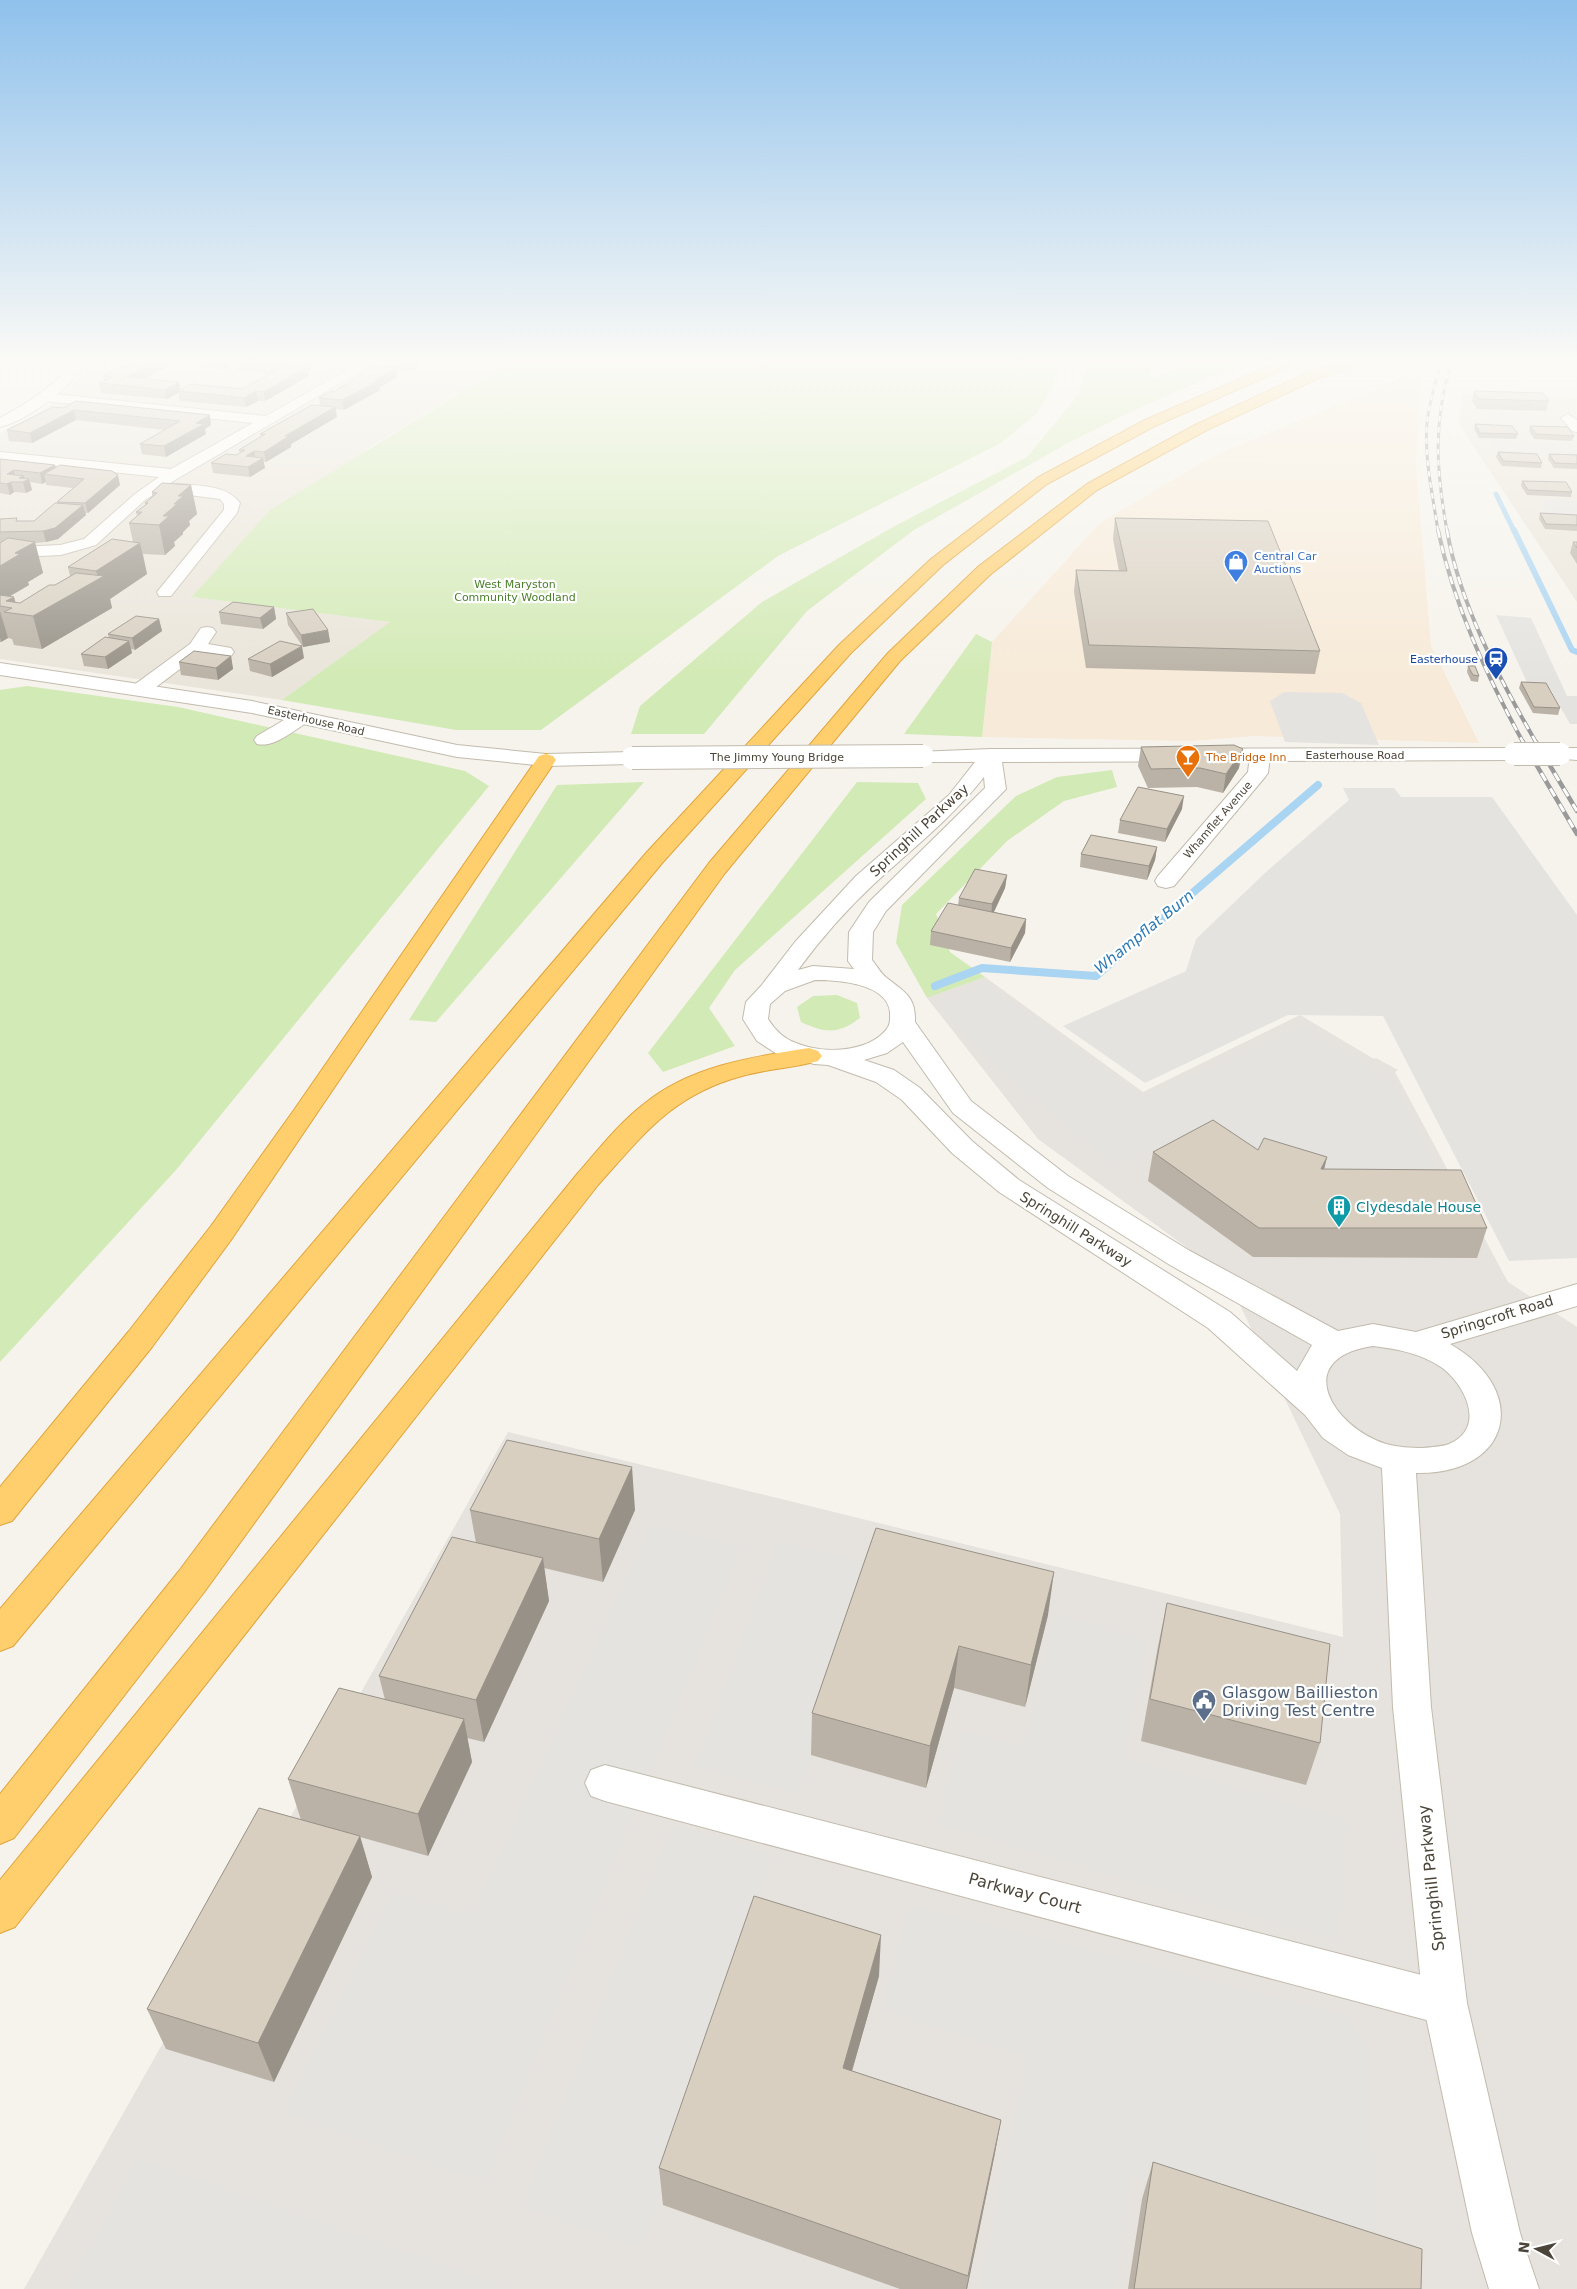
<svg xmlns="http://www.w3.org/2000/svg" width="1577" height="2289" font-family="'DejaVu Sans',sans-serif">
	<rect width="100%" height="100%" fill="#f6f3ec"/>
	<!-- residential -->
	<path fill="#eae5da" d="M98 362H511L370 447 193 597 391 622 282 700 0 659V433L44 410Z
		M1463 394 1577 397V602L1467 437 1459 422Z"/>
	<!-- commercial -->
	<path fill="#f7ead8" d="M1404 377 1421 378 1416 464 1431 646 1479 743 1254 736 1191 741 982 737 992 642 1100 523 1215 455Z"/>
	<!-- industrial -->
	<path fill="#e6e2dd" d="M985 977 1143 1092 1300 1015 1374 1059 1376 1058 1398 1070 1395 1072 1508 1282 1577 1327V2289H24L508 1432 1343 1637 1340 1514 1226 1276 1038 1139 927 998Z"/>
	<!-- green -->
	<path fill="#d2eab5" d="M511 362H1059L1052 388 1036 414 1001 443 778 556 541 730H456L282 700 390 622 192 597 270 510Z
		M1088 362H1150L1151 379 1189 362H1245L1143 406 1070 442 914 530 807 611 704 734H631L640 706 762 602 893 527 1027 457 1079 394Z
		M976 634 992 642 982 737 904 734Z
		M27 686 178 707 465 771 489 786 176 1170 0 1362V690Z
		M1112 770 1117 787 1064 801 1007 841 936 914 950 952 985 977 927 998 896 943 902 905 1016 796 1057 777Z
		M644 782 436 1022 409 1020 557 785Z
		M857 782 918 783 926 799 735 970 709 1008 735 1046 663 1072 648 1053Z
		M837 995 857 1003 860 1018C838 1035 825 1033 801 1022L797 1007 813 996Z"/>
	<!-- parking -->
	<path fill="#e5e3e0" d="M1480 412 1523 413 1526 416 1535 417 1539 422 1486 420Z
		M1494 441 1570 443 1577 453V457L1503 455Z
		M1540 500 1577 501V518L1550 517Z
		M1496 615 1531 618 1567 696H1577V724H1570L1550 689H1530Z
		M1284 692 1342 693 1361 703 1379 745 1285 742 1270 701Z
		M1343 788H1394L1401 797H1492L1577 915V1258L1509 1261 1383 1016 1288 1015 1145 1083 1063 1026 1186 971 1196 939 1266 872 1349 800Z
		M985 983 1143 1097 1302 1026 1396 1086 1442 1184 1330 1185 1204 1128 1115 1166 991 1063 937 1003Z
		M651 1524 741 1546 485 2182 283 2113 392 1891 472 1916Z
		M778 1542 871 1563 799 1794 695 1766Z
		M1055 1615 1146 1639 1123 1757 1348 1819 1338 1941 937 1824 963 1731 1023 1748Z
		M672 1825 773 1855 641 2248 522 2206Z
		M910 1904 1346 2016 1367 2047 1378 2256 1129 2175 1116 2289H979L1027 2057 882 2009Z
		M138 2159 512 2289H67Z"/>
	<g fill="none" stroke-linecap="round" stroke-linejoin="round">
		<!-- stream-far2 -->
		<path stroke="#a9d4f2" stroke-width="5" d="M1496 494 1514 531"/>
		<!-- stream-far1 -->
		<path stroke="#a9d4f2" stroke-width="6" d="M1514 530 1572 650 1577 652"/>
		<!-- stream -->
		<path stroke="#a9d4f2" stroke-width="8" d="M935 986 982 968 1096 976 1318 785"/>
		<defs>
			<path id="minor" d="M311 362H376L170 483C192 486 226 483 240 503L237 513 171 596H159L157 592 224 510V504L220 499 159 491 145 500 96 545 61 555 0 558V548L60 545 84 539 135 494 159 477 0 460V452L171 469 253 423 45 401 40 400 38 397 40 394 45 393 266 416 349 369 317 366Z
				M1568 414 1577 420V432L1572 431 1561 418Z
				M207 627 213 628 216 632 208 644 231 648 234 652 231 656 225 657 200 654 148 693 141 695 134 693 132 689 134 685 190 644 201 628Z
				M301 712 308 714 311 718 308 722C293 731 274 748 257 744L254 740 257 736 294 714Z
				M1260 750 1267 752 1270 756 1268 773 1265 777 1174 886 1166 888 1158 886 1155 881 1158 876 1248 772 1250 756 1253 752Z
				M605 1765 1445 1981 1460 1988 1467 2003 1460 2018 1445 2025 605 1801 591 1796 585 1783 591 1770Z"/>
			<path id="tertiary" d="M75 362H87C69 388 31 419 0 427V418C28 403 54 386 75 362Z
				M0 663 252 701 457 745 546 754 632 752 639 754 642 758 639 762 632 764 546 766 457 757 252 713 0 675Z
				M1514 748 1521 750 1524 754 1521 758 1514 760 1002 762 1006 789 886 911 873 932 872 960C877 966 881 974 887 978 904 992 916 996 915 1022L971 1101 1068 1176 1190 1251 1338 1331 1373 1324 1416 1332 1577 1284V1306L1450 1344C1531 1390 1512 1475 1416 1473L1431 1707 1467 2003 1520 2233 1539 2289H1489L1472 2233 1423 2003 1393 1707 1382 1468 1348 1455 1323 1438 1305 1415 1208 1328 999 1192 952 1153 902 1100 876 1082 828 1065 814 1064 777 1054 757 1041 743 1019 746 1002 761 986 795 942 856 876 949 795 975 762H923L916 760 913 756 916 752 991 749ZM984 777 985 788 869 902 849 932 848 961 854 969 813 966 798 970C820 940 846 910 874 884 912 849 952 818 984 777ZM815 980C837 980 887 983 890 1012 890 1019 891 1024 886 1030 867 1053 822 1054 796 1043 784 1039 775 1030 768 1019L770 1004 785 991ZM903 1042 953 1113 1048 1188 1170 1265 1312 1345 1297 1371 1230 1312 1019 1180 972 1141 920 1088 894 1070 864 1060 887 1053ZM1373 1346C1397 1349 1420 1353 1441 1367 1465 1384 1487 1428 1449 1444 1442 1447 1431 1447 1423 1448 1411 1448 1397 1447 1386 1444 1331 1426 1291 1358 1373 1346Z
				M1560 748H1577V760L1553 758 1550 754 1553 750Z"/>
			<path id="motorway" d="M1279 362H1295L1293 365 1155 426 1047 484 943 565 851 653 663 862 13 1646 0 1651V1609L647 852 839 645 931 559 1037 478 1145 420Z
				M1342 362H1360L1358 365 1319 378 1205 431 1097 490 991 574 900 661 725 873 205 1591 14 1838 0 1844V1794L179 1571 709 863 888 653 979 566 1087 484 1195 425 1309 372Z
				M546 754 553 756 556 760 231 1240 152 1347 12 1521 0 1525V1487L129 1331 211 1226 294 1110 539 756Z
				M809 1048 818 1051 822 1056 818 1061C793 1068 767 1069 742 1076 672 1095 644 1134 598 1185L15 1927 0 1933V1880L578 1173C599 1149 619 1123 644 1104 690 1066 752 1057 809 1048Z"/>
		</defs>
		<!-- minor casing -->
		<use href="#minor" stroke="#c2bbae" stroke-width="2"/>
		<!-- tertiary casing -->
		<use href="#tertiary" stroke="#c2bbae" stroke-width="2"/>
		<!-- motorway casing -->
		<use href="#motorway" stroke="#e0a43c" stroke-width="2"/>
		<!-- minor -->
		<use href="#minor" fill="#fff" fill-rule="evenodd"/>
		<!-- tertiary -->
		<use href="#tertiary" fill="#fff" fill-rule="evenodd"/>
		<!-- motorway -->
		<use href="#motorway" fill="#ffcf6e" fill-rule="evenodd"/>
		<defs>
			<path id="rail-far2" d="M1438 531C1433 496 1424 459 1427 423 1429 402 1436 382 1441 362
				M1447 531C1436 469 1433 424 1451 362"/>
			<path id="rail-far1" d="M1438 530C1454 606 1487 676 1524 744
				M1447 530C1459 603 1500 680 1537 744"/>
			<path id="rail" d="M1523 742 1577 834
				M1536 742 1577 811"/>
		</defs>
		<!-- rail-far2 casing -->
		<use href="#rail-far2" stroke="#9a9a9a" stroke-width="3"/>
		<!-- rail-far1 casing -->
		<use href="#rail-far1" stroke="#9a9a9a" stroke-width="4"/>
		<!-- rail casing -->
		<use href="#rail" stroke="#9a9a9a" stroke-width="4.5"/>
		<!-- rail-far2 -->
		<use href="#rail-far2" stroke="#fff" stroke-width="2" stroke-dasharray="5.5" stroke-linecap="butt"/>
		<!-- rail-far1 -->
		<use href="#rail-far1" stroke="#fff" stroke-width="2.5" stroke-dasharray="8" stroke-linecap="butt"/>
		<!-- rail -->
		<use href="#rail" stroke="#fff" stroke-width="3" stroke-dasharray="9" stroke-linecap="butt"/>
		<defs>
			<path id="tertiary-bridge" d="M1514 754H1560
				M632 758 923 756"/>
		</defs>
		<!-- tertiary-bridge casing -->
		<use href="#tertiary-bridge" stroke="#c2bbae" stroke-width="24" stroke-linecap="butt"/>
		<!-- tertiary-bridge -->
		<use href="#tertiary-bridge" stroke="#fff" stroke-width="22"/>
	</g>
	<!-- wall -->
	<path fill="#bab2a6" d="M132 362H236L224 369 173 364 144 379 179 382 180 390 242 389 269 374 238 371 237 362H310L311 370 308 372 309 376 265 401H258L246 407 180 401 178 393 167 399 101 393 99 383 104 380 103 376Z
		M388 362H423L420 363V365L411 371 396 370 397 377 379 388 380 390 344 410 336 409 337 417 291 444V447L266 462H263L265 468 250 477 213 473 211 463 236 455 240 453 239 450 261 436 260 434 320 406 319 398 388 367Z
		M1474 391 1549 401 1546 411 1477 409 1472 401Z
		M53 407 211 425 205 429 206 434 166 457 142 454 140 444 165 430 76 420 32 443 9 441 7 430Z
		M1475 424 1518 434 1516 439 1479 438 1474 429Z
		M1530 426 1574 436 1572 441 1534 439 1529 431Z
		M1498 452 1542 463 1541 468 1502 466 1496 457Z
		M1549 454 1577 455V469L1554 468 1548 459Z
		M0 459 55 465 56 468 120 485 88 513H85L86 515 58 539 46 542 35 543 43 573 28 582 29 585 10 596 15 602 20 603 55 585 70 576 68 567 133 542 129 523 137 516 136 512 145 505V503L152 496V492L191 485 197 514 189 521 190 525 183 532V534L174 542 175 546 165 555 143 554 147 574 110 599 112 608 42 649 14 645 12 639 8 638 1 642H0V519L18 521H34L57 504V502L73 488 46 485V482L42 484 30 482 32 490 26 493 14 492 10 495 0 493Z
		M1522 481 1572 492 1571 497 1527 495 1521 486Z
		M1540 513 1577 515V531L1545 529 1539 519Z
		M1115 518 1320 651 1315 674 1086 668 1074 592 1076 570 1119 571 1113 539Z
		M1573 542H1577V564L1570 553Z
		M274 607 276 619 263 629 221 624 219 612Z
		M286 613 328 630 330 642 303 647 288 625Z
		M159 619 162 631 135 650 131 649 132 653 108 669 84 666 81 654 109 638 108 634Z
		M231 656 233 669 218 680 181 675 179 662Z
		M304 658 272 677 250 671 248 659Z
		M1468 666 1479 676 1478 682 1471 681 1467 672Z
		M1521 682 1560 708 1558 715 1533 713 1519 688Z
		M1141 747 1239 768 1223 793 1197 787 1148 788 1138 766Z
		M1182 809 1165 842 1118 833 1120 820Z
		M1157 847 1155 860 1147 880 1080 867 1081 854Z
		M1007 875 1005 888 994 912 1026 919 1025 933 1010 962 930 945 931 931 958 905 959 898Z
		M1258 1150 1327 1157 1324 1169 1487 1228 1477 1258 1253 1257 1148 1181 1153 1152Z
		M470 1510H635L603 1582 544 1568 549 1601 484 1742 467 1738 472 1762 428 1856 360 1837 372 1877 274 2082 166 2049 147 2009 301 1820 288 1779 385 1700 379 1676 476 1543Z
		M876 1528 1048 1615 1025 1707 954 1688 926 1788 811 1755 812 1713Z
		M1167 1603 1320 1743 1306 1785 1141 1741 1158 1646Z
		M879 1976 852 2071 1001 2120 994 2158 967 2289H900L663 2205 659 2168Z
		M1153 2162 1421 2289H1128L1142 2199Z"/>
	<!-- shaded-wall -->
	<path fill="#979187" d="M157 362H172L173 364 130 386 126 377Z
		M222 362H236L224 369Z
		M308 362H310L311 370 308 372 309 376 265 401 264 392 300 366Z
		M410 362H423L420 363V365L411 371Z
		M396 368 397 377 379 388 380 390 344 410 342 400Z
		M179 382 180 391H178V393L167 399 165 390Z
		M256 391 258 401 246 407 244 398Z
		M335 407 337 417 291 444V447L266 462 264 452 285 436Z
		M74 410 76 420 32 443 30 433Z
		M210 415 211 425 205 429 206 434 166 457 164 446 196 423Z
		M254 451 256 461 246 456Z
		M263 458 265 468 250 477 248 467Z
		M55 465 58 476 44 474 46 482 42 484 40 473Z
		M14 470 16 481 11 482 14 492 10 495 7 484V474Z
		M118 475 120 485 88 513 85 503Z
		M24 476 25 481 29 479 32 490 26 493 23 482 19 478Z
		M191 485 197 514 189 521 190 525 183 532V534L174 542 175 546 165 555 159 525 163 516 174 504 178 496Z
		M83 505 86 515 58 539 46 542 43 531Z
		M35 542 43 573 28 582 29 585 0 602V566L15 553Z
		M140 543 147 574 110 599 112 608 42 649 33 616 99 579 96 571Z
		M14 597 19 614 12 608 6 601Z
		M274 607 276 619 263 629 260 618Z
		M0 611 8 638 1 642 0 637Z
		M159 619 162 631 135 650 132 638Z
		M328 630 330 642 303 647 301 635Z
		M129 641 132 653 108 669 105 657Z
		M302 646 304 658 272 677 270 664Z
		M231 656 233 669 218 680 216 668Z
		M1243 749 1239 768 1223 793 1226 774Z
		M1184 796 1182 809 1165 842 1167 829Z
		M1157 847 1155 860 1147 880 1149 866Z
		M1007 875 1005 888 991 918 992 904Z
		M1026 919 1025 933 1010 962 1011 948Z
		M1327 1157 1320 1186 1321 1169Z
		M632 1467 635 1510 603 1582 599 1539Z
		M543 1558 549 1601 484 1742 476 1700Z
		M1054 1572 1048 1615 1025 1707 1031 1665Z
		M959 1646 954 1688 926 1788 930 1746Z
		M464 1719 472 1762 428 1856 418 1814Z
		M360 1836 372 1877 274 2082 258 2043Z
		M881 1935 879 1976 842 2106 843 2068Z
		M1001 2120 994 2158 967 2289H966Z"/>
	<!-- building -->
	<path fill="#d8cfc1" stroke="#979187" d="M132 362H157L126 377 179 382 165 390 99 383 112 377 103 376Z
		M239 362H308L300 366 307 367 264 392 256 391 244 398 178 391 192 384 242 389 284 366Z
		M373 366 396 368 375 380 378 381 342 400 319 398 331 391 334 392Z
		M1474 391 1543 393 1549 401 1479 399Z
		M76 401 210 415 196 423 204 424 164 446 140 444 180 421 74 410 30 433 7 430 53 407 63 408Z
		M312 405 335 407 285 436H289L264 452 254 451 246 456 263 458 248 467 211 463 226 454 236 455 245 450H239L265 434H260Z
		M1475 424 1512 426 1518 434 1480 433Z
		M1530 426 1568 427 1574 436 1536 434Z
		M1498 452 1537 454 1542 463 1503 461Z
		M1549 454 1577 455V464L1555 463Z
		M0 459 55 465 40 473 14 470 7 474 24 476 19 478 29 479 23 482H11L7 484 0 483Z
		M60 465 112 471 118 475 85 503 57 502 84 479 44 474Z
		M1522 481 1566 482 1572 492 1528 490Z
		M162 483 191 485 178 496H183L174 504H177L163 516H169L159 525 129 523 142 512H136L148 503H145L157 493 152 492Z
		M55 503 83 505 55 528 43 531 0 532V519L17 518 16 521H34Z
		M1540 513 1577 515V525L1546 524Z
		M1115 518 1268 521 1320 651 1089 645 1076 570 1127 571Z
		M8 538 35 542 15 553 20 554 0 566V543Z
		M112 539 140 543 96 571 68 567Z
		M1573 542H1577V548Z
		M76 573 104 576 33 616 4 612 12 608 0 606V595L14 597 6 601 20 603 49 585H55Z
		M233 602 274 607 260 618 219 612Z
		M313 609 328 630 301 635 286 613Z
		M136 616 159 619 132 638 108 634Z
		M105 637 129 641 105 657 81 654Z
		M280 641 302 646 270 664 248 659Z
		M194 651 231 656 216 668 179 662Z
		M1468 666H1475L1479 676 1473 675Z
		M1521 682 1546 683 1560 708 1534 707Z
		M1234 745 1243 749 1226 774 1200 768 1151 769 1141 747Z
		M1138 787 1184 796 1167 829 1120 820Z
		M1091 835 1157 847 1149 866 1081 854Z
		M975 869 1007 875 992 904 959 898Z
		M948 903 1026 919 1011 948 931 931Z
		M1213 1120 1258 1150 1264 1138 1327 1157 1321 1169 1461 1170 1487 1228H1259L1153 1152Z
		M507 1440 632 1467 599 1539 470 1510Z
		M876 1528 1054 1572 1031 1665 959 1646 930 1746 812 1713Z
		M452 1537 543 1558 476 1700 379 1676Z
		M1167 1603 1330 1644 1320 1743 1150 1699Z
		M339 1688 464 1719 418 1814 288 1779Z
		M259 1808 360 1836 258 2043 147 2009Z
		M754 1896 881 1935 843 2068 1001 2120 968 2276 659 2168Z
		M1153 2162 1422 2249 1421 2289H1134Z"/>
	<!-- sky -->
	<linearGradient id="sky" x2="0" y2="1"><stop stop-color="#8fc1ec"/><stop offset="0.53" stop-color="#fbfaf6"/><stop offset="1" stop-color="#fbfaf6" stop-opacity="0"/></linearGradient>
	<rect width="1577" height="682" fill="url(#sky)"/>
	<!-- icons -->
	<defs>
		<symbol id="shop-pin" viewBox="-11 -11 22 30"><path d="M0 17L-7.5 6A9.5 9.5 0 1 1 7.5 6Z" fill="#3f7fe0" stroke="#fff"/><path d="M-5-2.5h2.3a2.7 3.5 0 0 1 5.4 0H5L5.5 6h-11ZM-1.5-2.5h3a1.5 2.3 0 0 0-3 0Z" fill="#fff"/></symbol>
		<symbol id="station-pin" viewBox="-11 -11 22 30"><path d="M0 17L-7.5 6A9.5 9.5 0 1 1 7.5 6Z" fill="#1a4fb4" stroke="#fff"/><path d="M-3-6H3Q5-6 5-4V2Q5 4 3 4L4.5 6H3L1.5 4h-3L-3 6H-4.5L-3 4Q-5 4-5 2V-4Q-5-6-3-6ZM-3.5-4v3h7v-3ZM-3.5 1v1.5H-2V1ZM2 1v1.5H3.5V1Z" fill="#fff"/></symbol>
		<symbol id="bar-pin" viewBox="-11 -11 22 30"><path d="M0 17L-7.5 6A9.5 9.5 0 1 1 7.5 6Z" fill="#e8710a" stroke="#fff"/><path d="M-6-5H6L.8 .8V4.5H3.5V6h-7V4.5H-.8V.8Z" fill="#fff"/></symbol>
		<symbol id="building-pin" viewBox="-11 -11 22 30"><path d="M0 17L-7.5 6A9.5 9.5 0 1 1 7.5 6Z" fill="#0f9aa8" stroke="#fff"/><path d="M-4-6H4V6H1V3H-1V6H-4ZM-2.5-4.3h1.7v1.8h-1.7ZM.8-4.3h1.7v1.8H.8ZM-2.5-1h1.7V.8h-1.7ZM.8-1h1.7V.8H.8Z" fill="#fff"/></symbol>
		<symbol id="civic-pin" viewBox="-11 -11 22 30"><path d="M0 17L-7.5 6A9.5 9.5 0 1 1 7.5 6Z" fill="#5c6f8a" stroke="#fff"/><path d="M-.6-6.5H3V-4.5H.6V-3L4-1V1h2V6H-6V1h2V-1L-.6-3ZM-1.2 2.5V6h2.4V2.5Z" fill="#fff"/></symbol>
	</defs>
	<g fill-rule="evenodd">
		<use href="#shop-pin" x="1222" y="548" width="28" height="38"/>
		<use href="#station-pin" x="1482" y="645" width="28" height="38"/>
		<use href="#bar-pin" x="1174" y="743" width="28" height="38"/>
		<use href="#building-pin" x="1325" y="1193" width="28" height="38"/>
		<use href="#civic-pin" x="1190" y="1687" width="28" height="38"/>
	</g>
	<g text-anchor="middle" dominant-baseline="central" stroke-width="4.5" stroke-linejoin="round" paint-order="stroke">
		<!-- far-shop labels -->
		<g font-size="11" fill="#366cbe" stroke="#fff" text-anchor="start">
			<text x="1254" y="556">Central Car<tspan x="1254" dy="13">Auctions</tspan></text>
		</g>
		<!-- far-park labels -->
		<g font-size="11" fill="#4a7f2a" stroke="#fff">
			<text x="515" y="584">West Maryston<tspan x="515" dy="13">Community Woodland</tspan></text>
		</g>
		<!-- far-transit labels -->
		<g font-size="11" fill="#164399" stroke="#fff" text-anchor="end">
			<text x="1478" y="659">Easterhouse</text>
		</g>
		<!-- far-street labels -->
		<g font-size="11" fill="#4b4439" stroke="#fff">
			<text transform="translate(316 721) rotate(13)">Easterhouse Road</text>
			<text x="1355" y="755">Easterhouse Road</text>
			<text x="777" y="757">The Jimmy Young Bridge</text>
			<text transform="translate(1218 820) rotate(-49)">Whamflet Avenue</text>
		</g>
		<!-- far-food labels -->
		<g font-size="11" fill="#c56008" stroke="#fff" text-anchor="start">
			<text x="1206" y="757">The Bridge Inn</text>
		</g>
		<!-- street labels -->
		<g font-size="14" fill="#4b4439" stroke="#fff">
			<text transform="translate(919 830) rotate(-43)">Springhill Parkway</text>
			<text transform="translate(1076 1229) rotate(32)">Springhill Parkway</text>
			<text transform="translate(1497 1317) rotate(-17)">Springcroft Road</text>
		</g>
		<!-- culture labels -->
		<g font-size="14" fill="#0d838f" stroke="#fff" text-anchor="start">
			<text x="1356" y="1207">Clydesdale House</text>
		</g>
		<!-- water labels -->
		<g font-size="15" font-style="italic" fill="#2e7ab2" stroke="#fff">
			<text transform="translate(1144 932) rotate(-39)">Whampflat Burn</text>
		</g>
		<!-- near-service labels -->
		<g font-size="16" fill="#4e5e75" stroke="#fff" text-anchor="start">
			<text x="1222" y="1692">Glasgow Baillieston<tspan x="1222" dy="18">Driving Test Centre</tspan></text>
		</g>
		<!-- near-street labels -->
		<g font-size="16" fill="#4b4439" stroke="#fff">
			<text transform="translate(1431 1878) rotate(-96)">Springhill Parkway</text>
			<text transform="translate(1025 1893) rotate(15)">Parkway Court</text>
		</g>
	</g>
	<!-- north arrow -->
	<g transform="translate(1537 2249) rotate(277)" stroke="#ffffff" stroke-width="4" paint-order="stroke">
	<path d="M0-4L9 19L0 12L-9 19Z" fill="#4b4439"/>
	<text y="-8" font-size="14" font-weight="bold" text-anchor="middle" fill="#4b4439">N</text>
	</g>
</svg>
